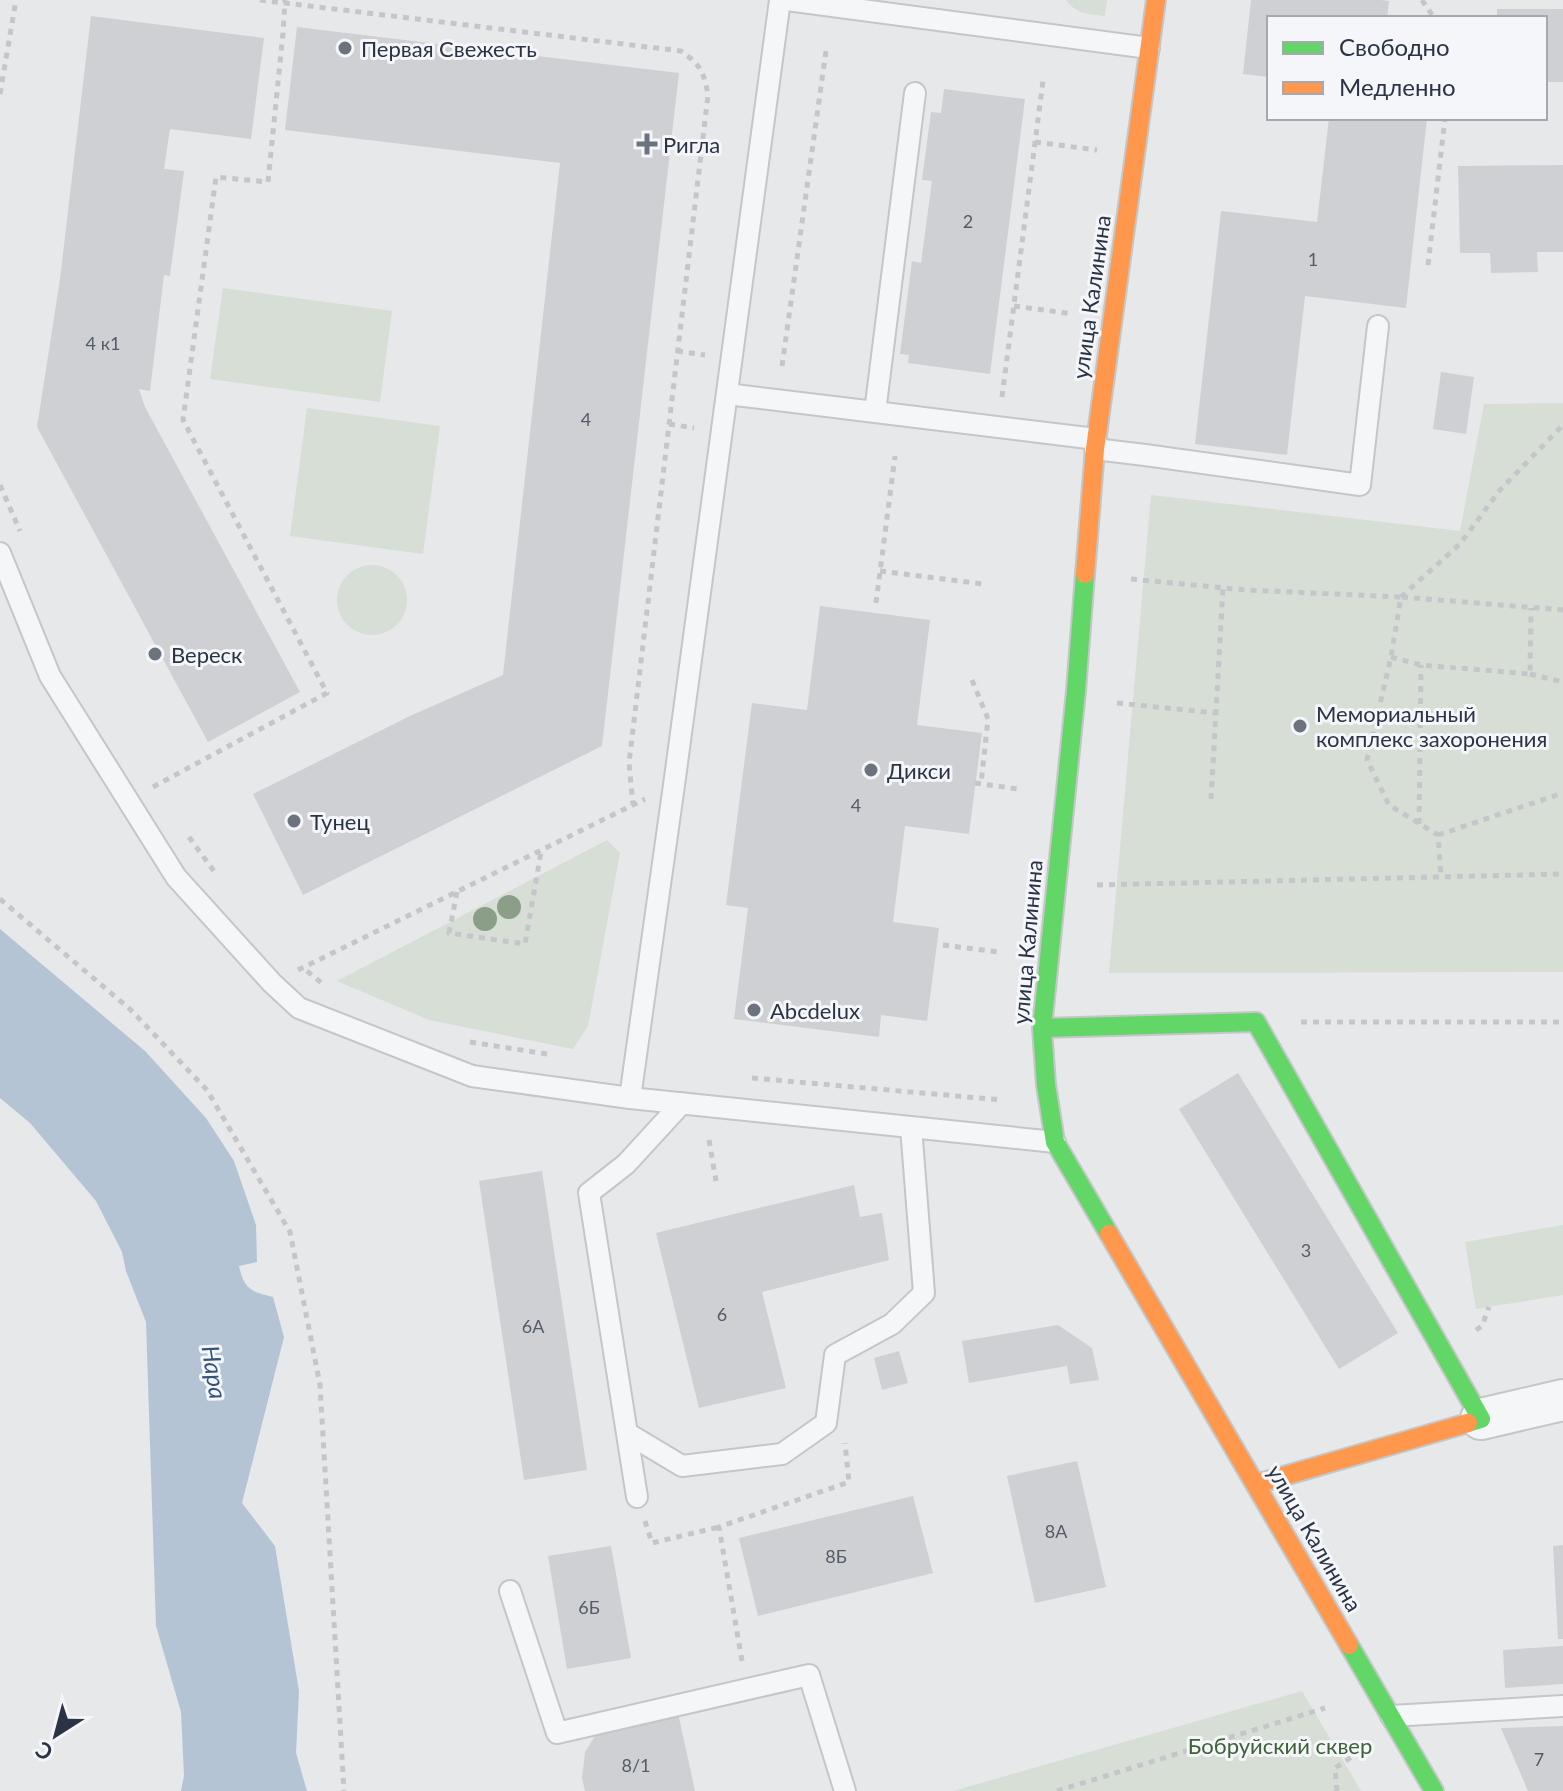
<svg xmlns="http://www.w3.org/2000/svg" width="1563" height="1791" font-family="Lato,sans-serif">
	<rect width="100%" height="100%" fill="#e6e8ea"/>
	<!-- green -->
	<path fill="#d6ded6" d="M1066 0H1107L1105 16C1089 14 1076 14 1066 0Z
		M223 288 392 311 380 402 210 379Z
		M1563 403V972L1109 973 1151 495 1460 531 1484 404Z
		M307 408 440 426 423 554 290 536Z
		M337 600a35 35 0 1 1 70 0a35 35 0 1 1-70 0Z
		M607 840 620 853 588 1026 573 1049 429 1020 337 981Z
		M1563 1225V1295L1476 1309 1465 1242Z
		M1302 1691 1361 1791H953Z"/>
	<!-- water -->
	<path fill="#b4c4d5" d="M0 929 145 1051 206 1118 234 1161 256 1225 257 1262 239 1266C244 1289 251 1292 273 1297L284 1337 242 1503 275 1546 299 1691 296 1753 307 1791H181L184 1776 181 1712 156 1626 146 1322 126 1271 122 1252 96 1201 30 1123 0 1098Z"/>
	<!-- building -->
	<path fill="#ced0d3" d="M1251 0H1381L1389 1 1387 18H1269V77L1243 74Z
		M1497 9H1563V82H1545V18H1497Z
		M91 16 264 38 251 139 170 129 164 169 184 171 170 276 164 275 150 391 139 389 145 407 300 692 208 742 37 427 60 279Z
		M297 27 679 73 602 746 303 895 253 794 410 716 503 675 560 163 285 130Z
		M944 89 1025 99 990 374 908 363 909 355 900 354 912 261 921 263 932 181 922 180 931 112 941 113Z
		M1329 118H1427L1406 308 1305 296 1287 455 1195 444 1221 211 1317 222Z
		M1563 165V252H1537L1538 272 1491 273 1490 253H1460L1458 166Z
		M1441 372 1474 377 1466 434 1433 429Z
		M820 606 930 620 917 725 982 733 969 834 905 826 893 922 939 928 927 1021 881 1015 879 1037 734 1019 748 908 726 905 752 703 807 710Z
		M1238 1073 1398 1333 1339 1369 1179 1109Z
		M542 1171 587 1470 524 1480 479 1181Z
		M854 1185 860 1217 882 1213 889 1260 762 1292 786 1388 699 1408 656 1233Z
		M1058 1325 1092 1348 1099 1380 1070 1384 1067 1366 969 1383 962 1341Z
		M899 1351 908 1383 882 1390 874 1358Z
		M1077 1461 1106 1587 1035 1603 1007 1476Z
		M913 1496 933 1573 758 1616 739 1538Z
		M1563 1545V1639H1558L1553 1546Z
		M611 1546 631 1658 567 1669 548 1556Z
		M1563 1646V1684L1505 1688 1503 1650Z
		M678 1713 695 1791H585L582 1778 585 1752 599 1730Z
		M1563 1726V1791H1528L1501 1728Z"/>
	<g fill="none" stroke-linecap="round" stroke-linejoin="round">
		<defs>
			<path id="lane" d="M787 0 1149 48
				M915 93 875 412 1096 439
				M727 394 875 412
				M1095 449 1145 455 1360 485 1378 326
				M0 553 50 676 176 877 272 983 299 1008 472 1076 630 1098 1055 1142
				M630 1098 674 785 780 0
				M627 1433 682 1466 782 1454 826 1423 835 1355 892 1324 924 1293 911 1127
				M637 1497 589 1193 626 1164 682 1103
				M510 1591 557 1733 809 1675 845 1791
				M1391 1716 1563 1706"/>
			<path id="street" d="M1481 1419 1563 1400"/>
			<path id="fast" d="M1085 574 1076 691 1042 1028 1046 1085 1055 1142 1109 1234
				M1042 1028 1256 1022 1481 1419 1468 1423
				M1349 1645 1434 1791"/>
			<path id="slow" d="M1085 574 1095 449 1156 0
				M1109 1234 1349 1645
				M1256 1484 1468 1423"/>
		</defs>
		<!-- lane casing -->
		<use href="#lane" stroke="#c4c6c8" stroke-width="24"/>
		<!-- street casing -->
		<use href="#street" stroke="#c4c6c8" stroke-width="44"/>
		<!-- fast casing -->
		<use href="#fast" stroke="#c4c6c8" stroke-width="22"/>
		<!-- slow casing -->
		<use href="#slow" stroke="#c4c6c8" stroke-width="22"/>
		<!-- path -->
		<path stroke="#c5c6ca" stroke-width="5" stroke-dasharray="6 6" stroke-linecap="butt" d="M260 0 681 51C700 64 704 72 708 95L629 763 633 805
			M1422 0 1434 18
			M0 94 16 0
			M1035 142 1097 150
			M1428 265 1445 118
			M1014 306 1073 314
			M677 351 705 355
			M782 366 826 51
			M1002 397 1043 81
			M669 424 694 428
			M0 485 20 531
			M880 571 984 584
			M1131 579 1246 590 1401 597 1391 657 1367 760 1389 805 1438 835 1441 877
			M1401 597 1460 544 1500 490 1563 425
			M1402 597 1563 610
			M876 603 895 456
			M1391 657 1421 665 1530 674 1531 608
			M1530 674 1563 682
			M972 680 988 719 981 784
			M1117 703 1216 713
			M975 783 1018 789
			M153 787 327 693 183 420 216 177 268 182 283 33 285 0
			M1211 799 1223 588
			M1419 824 1421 665
			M1438 835 1563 793
			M189 837 216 874
			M1097 885 1563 874
			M457 892 449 933 525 944 541 852
			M0 899 131 1010 207 1090 290 1232 320 1385 344 1791
			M943 945 998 952
			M298 970 645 799
			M307 971 324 985
			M1301 1022H1563
			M470 1042 547 1054
			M752 1078 1002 1100
			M709 1140 716 1181
			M1476 1330 1482 1326 1489 1307
			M645 1521 652 1543 719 1527
			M742 1661 719 1527 849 1482 845 1443
			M1057 1791 1325 1708
			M1337 1791 1335 1768 1353 1756"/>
		<!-- lane -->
		<use href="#lane" stroke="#f5f6f7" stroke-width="20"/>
		<!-- street -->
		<use href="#street" stroke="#f5f6f7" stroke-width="40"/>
		<!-- fast -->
		<use href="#fast" stroke="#63d668" stroke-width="18"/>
		<!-- slow -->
		<use href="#slow" stroke="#ff974d" stroke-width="18"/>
	</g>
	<!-- trees -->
	<g fill="#8a9e88">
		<circle cx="509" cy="907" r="12"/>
		<circle cx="485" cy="919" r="12"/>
	</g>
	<!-- markers -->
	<g fill="#6c737f" stroke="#f4f6f9" stroke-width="3">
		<circle cx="345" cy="48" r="8"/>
		<path d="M643 132h8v8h8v8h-8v8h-8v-8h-8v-8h8z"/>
		<circle cx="155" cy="654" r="8"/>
		<circle cx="1300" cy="726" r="8"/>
		<circle cx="871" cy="770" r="8"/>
		<circle cx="294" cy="821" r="8"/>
		<circle cx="754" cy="1010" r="8"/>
	</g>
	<g text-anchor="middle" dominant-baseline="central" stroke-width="6" stroke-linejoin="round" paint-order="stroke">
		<!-- number labels -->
		<g font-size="18" fill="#545c69">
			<text x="968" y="221">2</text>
			<text x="1313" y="259">1</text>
			<text x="103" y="343">4 к1</text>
			<text x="586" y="419">4</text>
			<text x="856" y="805">4</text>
			<text x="1306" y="1250">3</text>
			<text x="722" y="1314">6</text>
			<text x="533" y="1326">6А</text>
			<text x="1056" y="1531">8А</text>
			<text x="836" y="1556">8Б</text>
			<text x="589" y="1607">6Б</text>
			<text x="1539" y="1759">7</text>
			<text x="636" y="1765">8/1</text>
		</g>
		<!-- poi labels -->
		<g font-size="22" fill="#2b3445" stroke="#f4f6f9" text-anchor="start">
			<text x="361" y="48">Первая Свежесть</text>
			<text x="663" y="144">Ригла</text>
			<text x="171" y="654">Вереcк</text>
			<text x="1316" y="713">Мемориальный<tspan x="1316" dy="25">комплекс захоронения</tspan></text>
			<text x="887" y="770">Дикси</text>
			<text x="310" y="821">Тунец</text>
			<text x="770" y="1010">Abcdelux</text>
		</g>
		<!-- street labels -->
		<g font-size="22" fill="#2b3445" stroke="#f4f6f9">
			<text transform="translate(1091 297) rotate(-82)">улица Калинина</text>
			<text transform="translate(1027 942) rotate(-85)">улица Калинина</text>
			<text transform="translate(1315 1538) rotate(60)">улица Калинина</text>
		</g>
		<!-- park labels -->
		<g font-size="22" fill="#3f6138" stroke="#f4f6f9">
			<text x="1280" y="1745">Бобруйский сквер</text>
		</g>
		<!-- water labels -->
		<g font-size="24" font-style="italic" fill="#34527a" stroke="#f4f6f9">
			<text transform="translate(215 1372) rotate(81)">Нара</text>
		</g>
	</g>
	<!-- legend -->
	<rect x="1267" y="16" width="280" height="104" fill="#f4f6f9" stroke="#a4a8b1" stroke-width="2"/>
	<rect x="1283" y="42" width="40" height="12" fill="#63d668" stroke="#a4a8b1" stroke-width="2"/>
	<text x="1339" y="56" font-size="24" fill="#2b3445">Свободно</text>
	<rect x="1283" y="82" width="40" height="12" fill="#ff974d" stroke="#a4a8b1" stroke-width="2"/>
	<text x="1339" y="96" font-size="24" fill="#2b3445">Медленно</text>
	<!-- north arrow -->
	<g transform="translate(56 1735) rotate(216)" stroke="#f4f6f9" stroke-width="6" paint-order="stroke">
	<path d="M0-6L14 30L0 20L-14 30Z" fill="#2b3445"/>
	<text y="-12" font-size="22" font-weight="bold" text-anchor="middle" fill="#2b3445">С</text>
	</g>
</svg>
